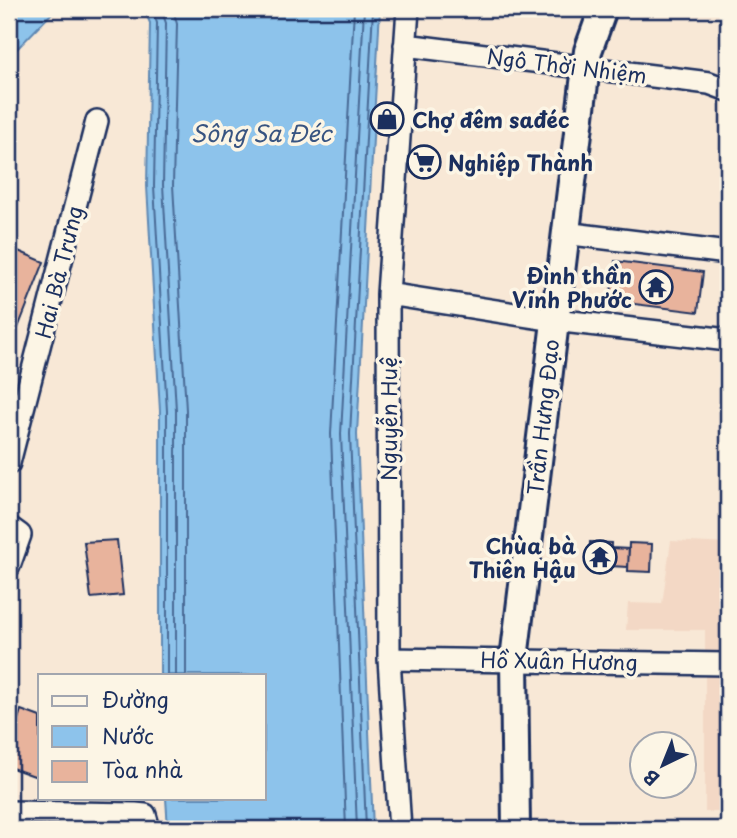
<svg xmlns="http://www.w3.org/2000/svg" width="737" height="838" font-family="'Playpen Sans',sans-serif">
	<rect width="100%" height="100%" fill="#f8e8d6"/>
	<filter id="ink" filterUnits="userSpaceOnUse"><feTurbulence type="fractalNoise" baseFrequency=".0143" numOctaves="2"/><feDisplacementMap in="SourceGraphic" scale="14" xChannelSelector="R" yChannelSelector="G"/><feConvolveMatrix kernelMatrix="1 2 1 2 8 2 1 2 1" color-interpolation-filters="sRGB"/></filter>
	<g filter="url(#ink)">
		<!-- built -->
		<path fill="#f3d8c5" d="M671 541 728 544V812H705V630H626L628 603 662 604Z"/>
		<!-- water -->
		<path fill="#8dc3eb" stroke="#5f88b3" stroke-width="2" d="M9 9H56L9 57Z
			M144 9H380L357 434 373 829H168L166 798H264V675H160V411L147 186 150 23Z"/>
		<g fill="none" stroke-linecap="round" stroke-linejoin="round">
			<!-- shore -->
			<path stroke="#496a96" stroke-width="2" d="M152 9 157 23 154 186 167 411V675
				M161 9 166 23 163 185 176 410V675
				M173 9 177 24 173 185 186 410V675
				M346 829 331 434 354 9
				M357 829 341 434 364 9
				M366 829 350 434 373 9"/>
		</g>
		<!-- building -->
		<path fill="#e8b39c" stroke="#1b2f5e" stroke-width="2" d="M9 247 44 262 18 328 9 324Z
			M615 261 703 272 698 312 610 301Z
			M117 540 123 595 91 598 84 542Z
			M590 542 611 543 610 570 589 569Z
			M629 543 652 544 651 572 628 571Z
			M611 548 629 549 628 567 610 566Z
			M21 710 40 717V778L9 767V748Z"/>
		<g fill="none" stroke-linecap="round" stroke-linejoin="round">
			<defs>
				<path id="minor" d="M405 45 709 83 728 90
					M564 233 728 253
					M388 294 554 320 728 340
					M9 463 97 121
					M9 527 20 535 9 566
					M389 659 728 664
					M9 812 135 814 145 815 149 829
					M400 829 389 659 388 294 408 9"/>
				<path id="major" d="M516 829 514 659 586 67 588 51 603 9"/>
			</defs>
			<!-- minor casing -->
			<use href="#minor" stroke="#1b2f5e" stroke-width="26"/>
			<!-- major casing -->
			<use href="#major" stroke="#1b2f5e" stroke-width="32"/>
			<!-- minor -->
			<use href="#minor" stroke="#fcf5e5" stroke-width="21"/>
			<!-- major -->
			<use href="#major" stroke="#fcf5e5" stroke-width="26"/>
		</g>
	</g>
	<!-- icons -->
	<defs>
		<symbol id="shop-ring" viewBox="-11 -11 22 22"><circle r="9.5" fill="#fcf5e5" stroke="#1b2f5e" stroke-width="1.5"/><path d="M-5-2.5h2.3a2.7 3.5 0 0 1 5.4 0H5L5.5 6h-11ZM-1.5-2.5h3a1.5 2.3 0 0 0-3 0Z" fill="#1b2f5e"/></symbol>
		<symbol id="supermarket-ring" viewBox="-11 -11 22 22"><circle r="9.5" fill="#fcf5e5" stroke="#1b2f5e" stroke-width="1.5"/><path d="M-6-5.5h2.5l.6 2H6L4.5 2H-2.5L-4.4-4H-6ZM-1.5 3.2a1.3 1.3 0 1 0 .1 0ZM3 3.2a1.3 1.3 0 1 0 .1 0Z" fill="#1b2f5e"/></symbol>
		<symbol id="temple-ring" viewBox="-11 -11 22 22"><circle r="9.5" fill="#fcf5e5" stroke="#1b2f5e" stroke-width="1.5"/><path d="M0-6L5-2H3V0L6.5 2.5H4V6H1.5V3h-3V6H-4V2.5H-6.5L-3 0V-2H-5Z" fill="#1b2f5e"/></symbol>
	</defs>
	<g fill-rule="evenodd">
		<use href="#shop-ring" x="368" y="100" width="38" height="38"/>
		<use href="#supermarket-ring" x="405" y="143" width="38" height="38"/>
		<use href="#temple-ring" x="637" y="268" width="38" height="38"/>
		<use href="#temple-ring" x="581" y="538" width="38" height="38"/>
	</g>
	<g text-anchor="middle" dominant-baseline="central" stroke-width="7" stroke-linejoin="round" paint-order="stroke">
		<!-- street labels -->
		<g font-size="21" fill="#1b2f5e" stroke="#fcf5e5">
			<text transform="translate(567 65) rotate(7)">Ngô Thời Nhiệm</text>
			<text transform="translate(58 272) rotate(-76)">Hai Bà Trưng</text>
			<text transform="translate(542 417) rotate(-84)">Trần Hưng Đạo</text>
			<text transform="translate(388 419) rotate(-90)">Nguyễn Huệ</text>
			<text transform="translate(559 660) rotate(1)">Hồ Xuân Hương</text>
		</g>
		<!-- poi labels -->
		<g font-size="21" font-weight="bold" fill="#1b2f5e" stroke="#fcf5e5" text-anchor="start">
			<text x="412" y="119">Chợ đêm sađéc</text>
			<text x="448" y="162">Nghiệp Thành</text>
			<text x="632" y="275" text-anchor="end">Đình thần<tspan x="632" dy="24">Vĩnh Phước</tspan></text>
			<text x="576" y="545" text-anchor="end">Chùa bà<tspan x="576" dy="24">Thiên Hậu</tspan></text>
		</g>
		<!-- water labels -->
		<g font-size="23" font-style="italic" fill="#385481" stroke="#fcf5e5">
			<text x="261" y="132">Sông Sa Đéc</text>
		</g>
	</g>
	<!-- margin -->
	<rect width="737" height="838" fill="none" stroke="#fcf5e5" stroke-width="35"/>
	<rect x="18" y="18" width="702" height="803" fill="none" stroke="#1b2f5e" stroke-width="2.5" filter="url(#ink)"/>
	<!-- legend -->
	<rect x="38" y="674" width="228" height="126" fill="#fcf5e5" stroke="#a2a6af" stroke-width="2"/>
	<rect x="52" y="696" width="35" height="10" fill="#fcf5e5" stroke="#a2a6af" stroke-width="2"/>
	<text x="102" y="708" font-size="21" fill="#1b2f5e">Đường</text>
	<rect x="52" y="726" width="35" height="21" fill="#8dc3eb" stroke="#a2a6af" stroke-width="2"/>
	<text x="102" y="744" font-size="21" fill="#1b2f5e">Nước</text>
	<rect x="52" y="761" width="35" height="21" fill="#e8b39c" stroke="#a2a6af" stroke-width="2"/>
	<text x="102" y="778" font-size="21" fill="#1b2f5e">Tòa nhà</text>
	<!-- north arrow -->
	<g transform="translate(663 765) rotate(223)"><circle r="33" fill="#fcf5e5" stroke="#a2a6af" stroke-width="2"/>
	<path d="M0-5L12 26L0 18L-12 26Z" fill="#1b2f5e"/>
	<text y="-10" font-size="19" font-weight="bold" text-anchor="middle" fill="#1b2f5e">B</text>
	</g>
</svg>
